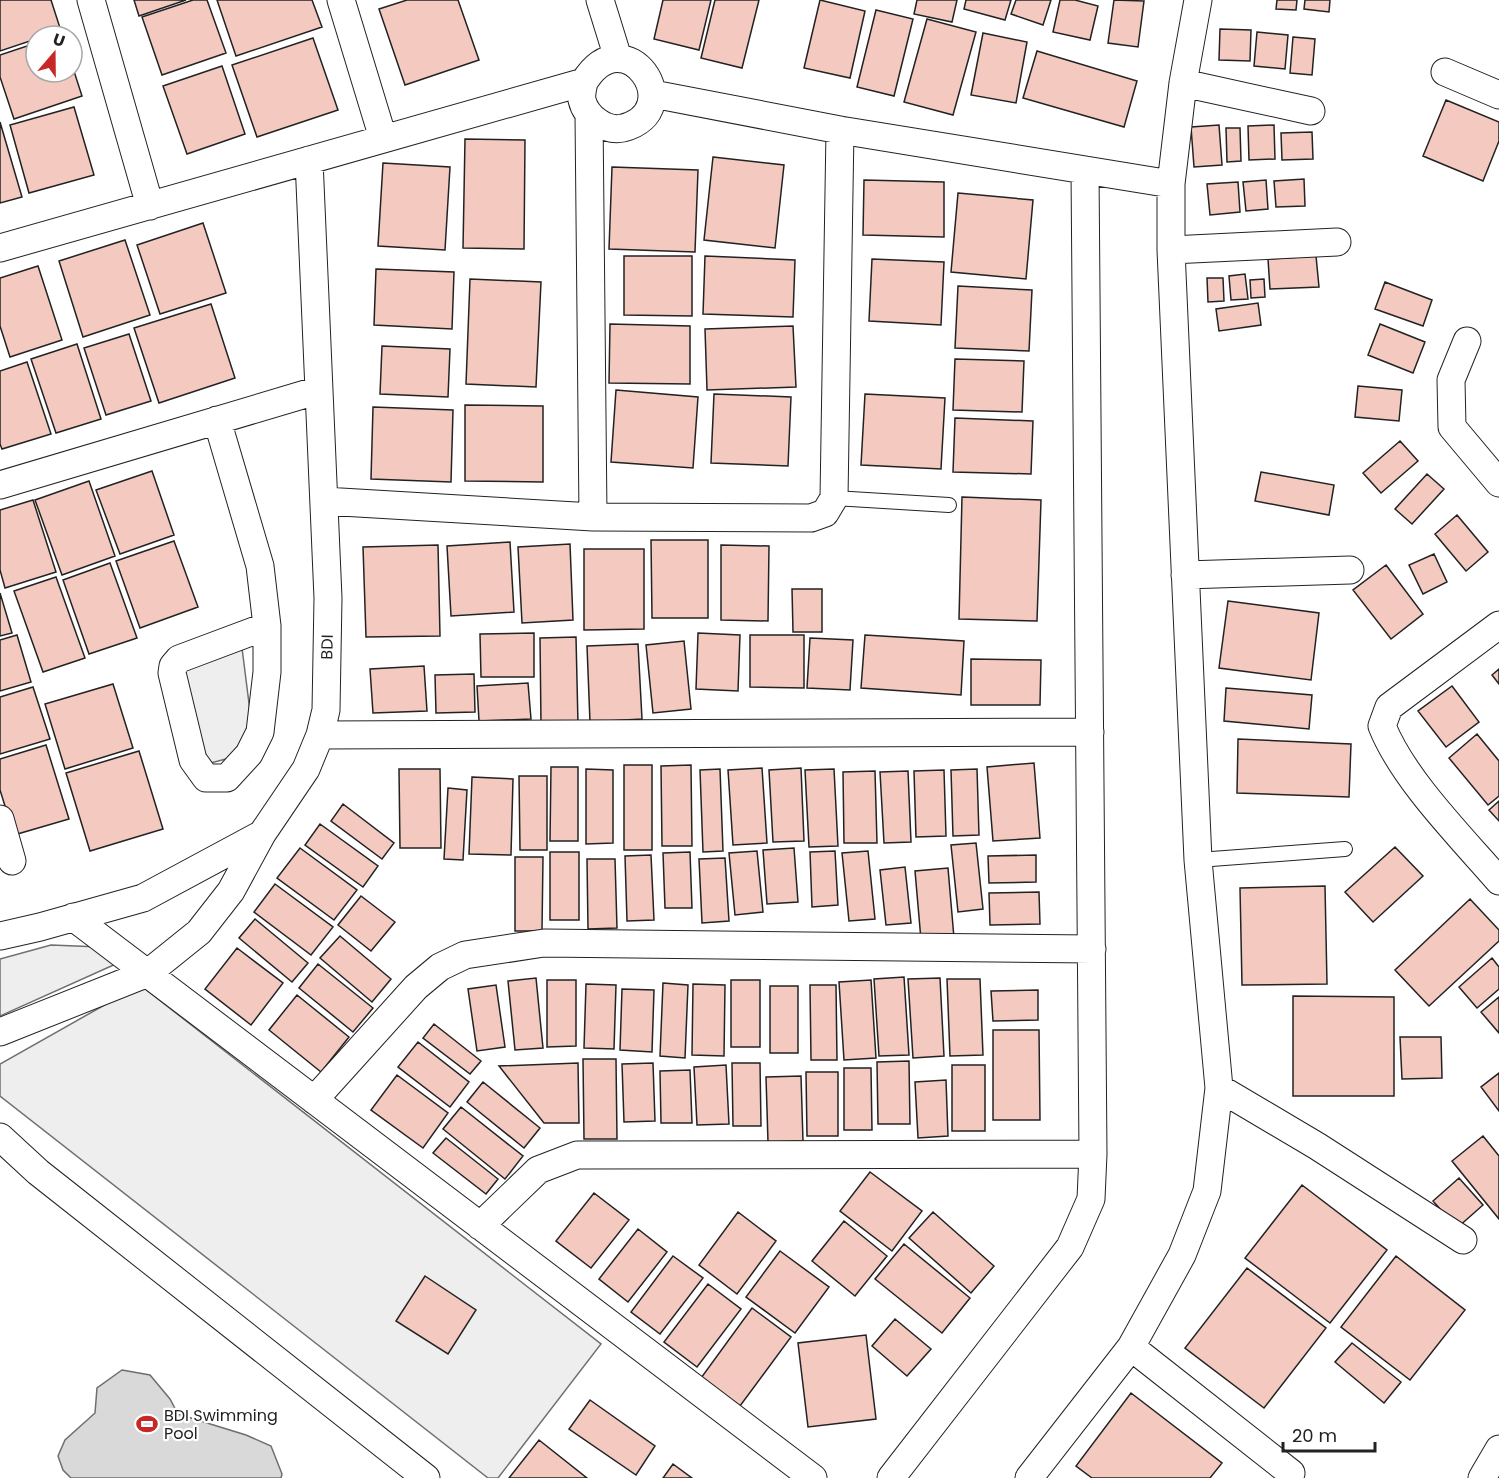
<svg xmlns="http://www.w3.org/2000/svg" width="1499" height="1478" font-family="Poppins,sans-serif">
	<rect width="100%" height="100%" fill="#fff"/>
	<!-- green -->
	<path fill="#eee" stroke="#6f6f6f" stroke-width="1.5" d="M242 648 253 735 237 756 207 764 179 667Z
		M51 945 100 947 118 963 0 1016V959Z
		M140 985 601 1344 498 1478H488L0 1096V1064Z"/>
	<!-- water -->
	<path fill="#d9d9d9" stroke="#6f6f6f" stroke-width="1.5" d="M122 1370 150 1375 170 1399 178 1414 246 1435 271 1446 282 1474 281 1478H71L63 1470 58 1456 65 1440 95 1413 97 1388Z"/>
	<!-- building -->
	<path fill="#f3c9c0" stroke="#222" stroke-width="1.5" d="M0 0H51L61 31 45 36H36V39L0 51Z
		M134 0H186L139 16Z
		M193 0H207L226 53 162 75 142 17Z
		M217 0H312L322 27 236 56Z
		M407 0H458L479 60 405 85 379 9Z
		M663 0H711L699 50 654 39Z
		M715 0H759L742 68 701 58Z
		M820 0 865 11 850 78 804 68Z
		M917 0H957L952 22 914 14Z
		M966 0H1011L1005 20 964 9Z
		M1016 0H1051L1043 25 1011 14Z
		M1060 0H1075L1098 6 1090 40 1053 32Z
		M1114 0 1144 1 1138 47 1108 43Z
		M1277 0H1297L1296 10 1276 9Z
		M1305 0H1330L1329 12 1304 9Z
		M876 10 913 19 894 96 857 87Z
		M927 19 976 32 953 115 904 102Z
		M1220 29 1251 30 1250 61 1219 60Z
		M1257 32 1288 35 1285 69 1254 66Z
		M983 33 1027 42 1016 103 971 95Z
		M1293 37 1315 39 1312 75 1290 73Z
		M313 38 338 110 257 137 232 65Z
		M36 43V72H72V65L82 96 14 119 0 77V55Z
		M1037 51 1137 81 1124 127 1023 98Z
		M222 66 245 134 187 154 163 86Z
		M1446 100 1499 122V141L1483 181 1423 156Z
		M74 107 94 175 29 193 10 125Z
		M0 122 22 197 0 203Z
		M1219 125 1222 165 1194 167 1191 127Z
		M1274 125 1275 159 1249 160 1248 126Z
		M1226 128H1240L1241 161 1227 162Z
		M1312 132 1313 159 1282 160 1281 133Z
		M465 139 525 140 524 249 463 248Z
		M713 157 784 165 775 248 704 240Z
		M383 163 450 167 445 250 378 246Z
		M612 167 698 170 695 252 609 249Z
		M1304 179 1305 206 1276 207 1274 181Z
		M864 180 944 182V237L863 235Z
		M1266 180 1268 209 1246 211 1243 182Z
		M1238 182 1240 212 1210 215 1207 184Z
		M958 193 1033 200 1026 279 951 272Z
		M203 223 226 293 160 314 137 245Z
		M125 240 150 315 83 337 59 261Z
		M624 256H692V316L624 315Z
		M705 256 795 260 793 317 703 314Z
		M1316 256 1319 287 1270 289 1268 259Z
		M872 259 944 262 941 325 869 321Z
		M38 266 62 340 10 357 0 326V278Z
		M376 269 454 272 452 329 374 325Z
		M1245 274 1248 299 1231 300 1229 276Z
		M1207 278H1223L1224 301 1208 302Z
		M470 279 541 282 536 387 466 384Z
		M1264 279 1265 297 1251 298 1250 280Z
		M1385 282 1432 300 1423 326 1375 309Z
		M958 286 1032 290 1029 351 955 348Z
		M1258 303 1261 325 1219 331 1216 309Z
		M211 304 235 378 159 403 134 328Z
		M610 324 690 326V384L609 383Z
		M1380 324 1425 342 1413 373 1368 355Z
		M793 326 796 387 707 390 705 329Z
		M129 334 151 401 106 415 84 348Z
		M77 344 101 419 56 433 31 359Z
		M382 346 450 349 448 397 380 394Z
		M955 359 1024 361 1022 412 953 410Z
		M27 362 51 434 2 449 0 444V371Z
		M1358 386 1402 390 1399 421 1355 417Z
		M616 390 698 397 693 468 611 462Z
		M714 394 791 397 788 466 711 463Z
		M865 394 945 398 941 469 861 465Z
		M465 405 543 406V482L465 481Z
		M373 407 453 410 451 482 371 479Z
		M955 418 1033 421 1031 474 953 472Z
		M1400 441 1418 461 1381 493 1363 473Z
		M152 471 174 535 120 554 96 490Z
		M1261 472 1334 485 1329 515 1255 501Z
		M1427 474 1444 489 1412 524 1395 509Z
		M89 481 115 556 62 575 35 500Z
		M962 497 1041 500 1037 621 959 619Z
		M33 500 56 572 5 588 0 570V510Z
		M1457 515 1488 552 1466 571 1435 534Z
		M651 540H708V618H652Z
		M174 541 198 607 140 628 116 561Z
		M510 542 514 612 451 616 447 546Z
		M570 544 573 620 522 623 518 547Z
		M438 545 440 636 366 637 363 547Z
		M721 545 769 546 768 621 721 620Z
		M584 549H644V629L584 630Z
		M1434 554 1447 582 1423 594 1409 565Z
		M110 563 137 638 89 654 63 580Z
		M1386 565 1423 614 1391 639 1353 590Z
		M56 577 85 658 43 672 14 591Z
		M792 589H822V632H793Z
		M0 593 12 633 0 636Z
		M1228 601 1319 613 1311 680 1219 668Z
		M534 633V677H481L480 634Z
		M698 633 740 635 738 691 696 689Z
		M17 635 31 682 0 691V640Z
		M750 635H804V688L750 687Z
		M865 635 964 641 961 695 861 688Z
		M576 637 578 724 541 725 540 638Z
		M810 638 853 640 850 690 807 688Z
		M684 641 691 709 653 713 646 645Z
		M638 644 642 719 590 722 587 646Z
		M971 659 1041 660 1040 705H971Z
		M424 666 427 711 373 713 370 669Z
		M1499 669V684L1492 675Z
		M474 674 475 712 436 713 435 675Z
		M528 683 531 719 479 721 477 686Z
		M113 684 133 748 65 769 45 704Z
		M1452 686 1479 722 1446 747 1418 711Z
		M33 687 50 739 0 754V697Z
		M1226 688 1312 695 1309 729 1224 721Z
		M1477 734 1499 761V796L1488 805 1449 758Z
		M1238 739 1351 744 1349 797 1237 793Z
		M46 745 69 819 14 835 0 790V759Z
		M139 751 163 829 90 851 66 773Z
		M1034 763 1040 838 993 841 987 767Z
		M624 765H652V850H624Z
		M691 765 692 846H662L661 766Z
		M551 767H578V841H550Z
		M762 768 767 843 733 845 728 770Z
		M801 768 804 841 773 842 769 770Z
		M399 769H440L441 848H400Z
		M586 769 613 770V843L586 844Z
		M720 769 723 851 703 852 700 770Z
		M834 769 838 846 809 847 805 770Z
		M977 769 979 835 953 836 951 770Z
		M944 770 946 836 916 837 914 771Z
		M875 771 877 843H844L843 772Z
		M908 771 911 842 884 843 880 772Z
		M519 776H547V850H520Z
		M472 777 513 779 511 855 469 854Z
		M448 788 467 790 463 860 444 859Z
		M1499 801V821L1489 810Z
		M343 804 394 843 382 859 331 821Z
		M320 824 378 866 363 887 305 845Z
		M976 843 983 909 958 912 951 845Z
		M1395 847 1423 876 1373 922 1345 892Z
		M300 848 357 890 334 920 277 878Z
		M794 848 798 902 767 904 763 850Z
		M757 851 763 912 735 915 729 853Z
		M835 851 838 905 812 907 810 852Z
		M868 851 875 919 849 921 842 853Z
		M550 852H579V920H550Z
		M690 852 692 908H665L663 853Z
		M651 855 654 920 627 921 625 856Z
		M1036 855V882L989 883 988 856Z
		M515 857H543L542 931H515Z
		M725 858 729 921 702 923 699 859Z
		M587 859H615L617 928 588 929Z
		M905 867 911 923 886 925 880 870Z
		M948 868 954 938 921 940 915 871Z
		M275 884 333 927 311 955 254 912Z
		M1325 886 1327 984 1242 985 1240 888Z
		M1039 892 1040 924 990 925 989 893Z
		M361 896 395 922 371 951 338 925Z
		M1470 899 1499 930V941L1429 1006 1395 970Z
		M255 919 308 963 292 982 239 938Z
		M340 936 391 979 372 1002 320 958Z
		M237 948 283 983 251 1025 205 989Z
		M1492 958 1499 967V989L1477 1008 1459 987Z
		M318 964 373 1008 353 1032 299 988Z
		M904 977 909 1055 879 1056 874 979Z
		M536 978 543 1048 515 1050 508 981Z
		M940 978 944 1056 913 1058 908 979Z
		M947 979H980L983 1055 950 1056Z
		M547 980H576V1046L547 1047Z
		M731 980H760V1047H731Z
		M871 980 876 1058 844 1060 839 982Z
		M663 983 688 985 685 1058 660 1056Z
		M586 984 616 985 614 1049 584 1048Z
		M693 984 725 985 724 1056 692 1055Z
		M496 985 505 1047 477 1051 468 989Z
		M810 985H836L837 1060H811Z
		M770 986H798V1053H770Z
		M622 989 654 990 652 1052 620 1050Z
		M1038 990V1020L993 1021 991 991Z
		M297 995 349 1037 321 1072 269 1030Z
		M1293 996 1394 997V1096H1293Z
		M1499 997V1033L1481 1012Z
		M434 1024 481 1061 470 1074 423 1038Z
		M993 1030H1039L1040 1120H993Z
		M1400 1037H1441L1442 1078 1402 1079Z
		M418 1042 469 1082 450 1107 398 1067Z
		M583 1059H616L617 1139H584Z
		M909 1061 910 1124H878L877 1062Z
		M578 1063 579 1123H544L499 1066Z
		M653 1063 655 1121 624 1122 622 1064Z
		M732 1063H760L761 1126H733Z
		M726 1065 729 1124 697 1125 694 1067Z
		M952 1065H985V1131H952Z
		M844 1068H871L872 1130H844Z
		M690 1070 692 1123H661L660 1071Z
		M806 1072H838V1136H807Z
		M1499 1073V1111L1481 1087Z
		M397 1075 448 1113 423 1148 371 1110Z
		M801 1076 803 1141 768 1142 766 1077Z
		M946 1080 948 1136 918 1138 915 1082Z
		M483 1082 540 1128 524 1148 467 1102Z
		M461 1107 523 1156 505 1179 443 1129Z
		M1483 1136 1499 1156V1219L1452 1161Z
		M446 1138 498 1179 486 1194 433 1153Z
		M870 1172 922 1211 892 1251 840 1211Z
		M1459 1178 1483 1205 1457 1228 1433 1201Z
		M1302 1185 1387 1250 1330 1323 1245 1258Z
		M594 1193 629 1220 591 1268 556 1241Z
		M738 1212 776 1241 737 1294 699 1265Z
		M933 1212 994 1266 971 1293 909 1238Z
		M844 1221 887 1256 855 1296 812 1261Z
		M638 1229 667 1252 628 1302 599 1279Z
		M904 1244 970 1298 942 1333 875 1279Z
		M780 1251 829 1287 795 1333 746 1297Z
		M673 1256 703 1278 660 1334 631 1312Z
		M1396 1256 1465 1310 1410 1380 1341 1327Z
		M1247 1268 1326 1328 1264 1408 1185 1348Z
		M425 1276 476 1310 448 1354 396 1321Z
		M708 1284 741 1309 697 1367 664 1342Z
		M752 1308 791 1337 740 1406 701 1378Z
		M895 1319 931 1349 907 1376 872 1346Z
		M866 1335 876 1419 808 1427 798 1343Z
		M1352 1343 1401 1382 1384 1403 1335 1362Z
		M1131 1393 1222 1463 1210 1478H1092L1076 1466Z
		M590 1400 655 1446 636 1475 569 1429Z
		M539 1440 587 1478H509Z
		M673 1464 692 1478H663Z"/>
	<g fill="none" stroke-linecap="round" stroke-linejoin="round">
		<defs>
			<path id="service" d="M834 498 949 505
				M1198 860 1345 849"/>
			<path id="minor" d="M91 0 150 206
				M341 0 383 138
				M600 0 618 58
				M1445 72 1499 95
				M1183 83 1311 111
				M653 94 840 130 1171 184
				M589 115 593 517
				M0 248 584 82C625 15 690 110 623 128 606 132 586 117 582 100 581 94 583 87 584 82
				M1171 250 1337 242
				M1467 341 1451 380 1452 427 1499 483
				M217 420 260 566 267 626V672L260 732 249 754 227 778H206L193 760 172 673 173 666 179 659 267 626
				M0 485 319 390
				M324 501 593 517 811 518 825 513 834 498 840 130
				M1185 575 1350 570
				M1499 625 1389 707 1382 726C1403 779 1461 837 1499 881
				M320 735 1090 732
				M0 819 12 861
				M73 917 813 1478
				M0 936 40 927 143 898 262 834
				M0 1032 148 973 199 932 231 891 262 834 306 769 320 735 326 710 328 598 309 160
				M1219 1088 1317 1146 1463 1240
				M314 1100 416 987 440 967 465 955 544 943 1092 949
				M0 1137 38 1172 426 1478
				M480 1226 538 1170 577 1155 1093 1154
				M1131 1347 1291 1473
				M891 1478 1070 1247 1091 1199 1093 1154 1085 170
				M1029 1478 1131 1347 1182 1255 1207 1191 1219 1088 1198 860 1171 250V184L1183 83 1198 0
				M1482 1478 1499 1449"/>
		</defs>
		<!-- service casing -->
		<use href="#service" stroke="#222" stroke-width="16"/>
		<!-- minor casing -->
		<use href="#minor" stroke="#222" stroke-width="29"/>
		<!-- service -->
		<use href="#service" stroke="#fff" stroke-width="14"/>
		<!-- minor -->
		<use href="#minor" stroke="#fff" stroke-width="27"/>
	</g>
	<!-- icons -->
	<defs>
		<symbol id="stadium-bare" viewBox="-9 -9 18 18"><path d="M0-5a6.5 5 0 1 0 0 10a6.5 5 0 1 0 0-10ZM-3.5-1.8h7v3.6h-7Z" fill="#c62828" stroke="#fff" stroke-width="2.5" paint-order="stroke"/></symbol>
	</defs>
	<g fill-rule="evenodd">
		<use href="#stadium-bare" x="132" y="1409" width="30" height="30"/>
	</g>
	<g text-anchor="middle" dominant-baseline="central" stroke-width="4.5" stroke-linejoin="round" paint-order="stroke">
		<!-- street labels -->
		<g font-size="16" fill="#222" stroke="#fff">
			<text transform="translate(327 647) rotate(-89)">BDI</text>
		</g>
		<!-- poi labels -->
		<g font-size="16" fill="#222" stroke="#fff" text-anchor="start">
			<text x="164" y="1415">BDI Swimming<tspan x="164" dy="18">Pool</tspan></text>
		</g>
	</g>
	<!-- north arrow -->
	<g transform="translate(54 54) rotate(20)"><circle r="28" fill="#ffffff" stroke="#a7a7a7" stroke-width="1.5"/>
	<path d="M0-4.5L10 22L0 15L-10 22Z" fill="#c62828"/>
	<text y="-9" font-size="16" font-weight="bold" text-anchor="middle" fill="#222222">U</text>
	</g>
	<!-- scale -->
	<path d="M1283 1442v9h92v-9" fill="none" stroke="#222222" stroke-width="3"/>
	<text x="1292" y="1442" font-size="18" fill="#222222" stroke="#ffffff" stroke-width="4.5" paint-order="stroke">20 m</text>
</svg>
